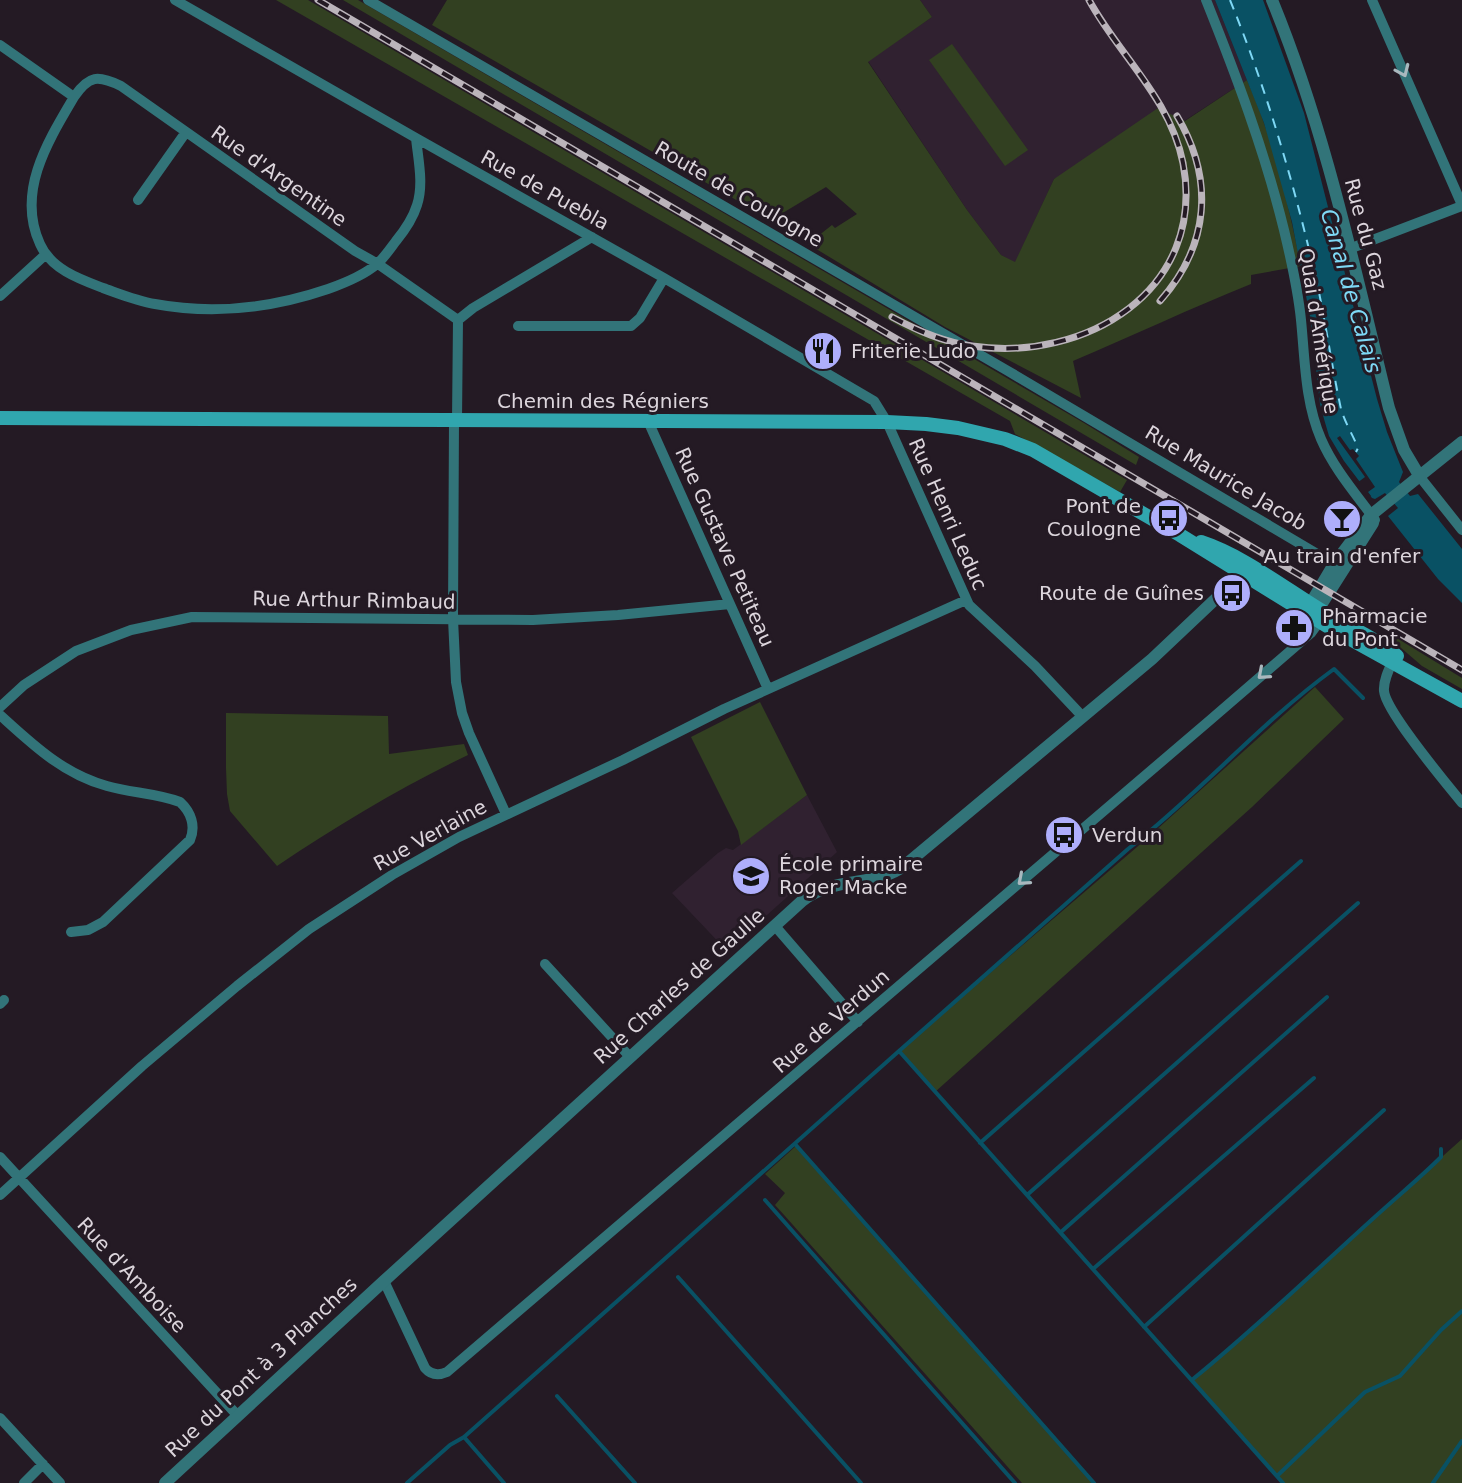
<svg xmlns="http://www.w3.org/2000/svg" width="1462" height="1483" font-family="'DejaVu Sans',sans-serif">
	<rect width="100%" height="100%" fill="#241a24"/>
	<!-- built -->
	<path fill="#302130" d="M920 0H1215L1247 80 1184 121 1054 179 1015 263 1001 255 967 210 868 61 932 17Z
		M807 795 837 852 727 951 672 893 718 853 726 848 733 850Z"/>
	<!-- green -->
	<path fill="#324021" d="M276 0H308L1127 480 1120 492 1015 434 1010 421Z
		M343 0H358L1084 423 1139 457 1136 465Z
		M447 0H920L932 17 868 62 967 210 1001 255 1015 262 1054 179 1158 108 1185 121 1247 80C1273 138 1288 203 1301 266L1251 275V284C1191 308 1132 336 1073 361L1081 398 945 327 808 244 832 225 835 228 857 214 826 187 771 220 432 25Z
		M952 44 1028 150 1005 166 929 60Z
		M1395 637 1462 678V689L1422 666 1393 641Z
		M1315 687 1344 719 1252 807 935 1092 899 1051 1144 841Z
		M760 702 807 795 741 845 738 831 691 737Z
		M226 713 388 716 389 754 464 744 468 755C401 787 338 825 277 866L230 811 227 794 226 768Z
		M1462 1139V1483H1283L1192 1380Z
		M797 1145 1096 1483H1022L785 1216 775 1205 785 1193 765 1174Z"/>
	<!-- water -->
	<path fill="#095164" d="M1215 0H1263L1304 113 1377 399 1387 432 1403 472 1399 482 1410 496 1418 494 1462 549V603L1438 579 1388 516 1398 508 1385 493 1375 499 1372 498 1344 461 1329 436 1324 419 1320 404 1311 322 1292 222 1264 123Z"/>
	<!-- pier -->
	<path fill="#241a24" d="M1340 436 1350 450 1353 449 1359 456 1356 459 1375 487 1368 492 1371 496 1368 498 1357 483 1365 477 1337 438Z"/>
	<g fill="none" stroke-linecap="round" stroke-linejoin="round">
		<!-- stream -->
		<path stroke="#095164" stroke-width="4" d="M980 1143 1301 861
			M795 1144 1094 1483
			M1027 1195 1358 903
			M765 1200 1015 1483
			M1061 1232 1327 997
			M1093 1269 1314 1078
			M678 1277 861 1483
			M1144 1327 1384 1110
			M1193 1379C1257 1327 1316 1270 1377 1215 1399 1195 1421 1177 1441 1157V1149
			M557 1396 635 1483
			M1277 1476 1365 1392 1400 1376 1441 1330 1462 1311
			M407 1483 450 1445 464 1437
			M504 1483 464 1437 899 1051
			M1283 1483 899 1051 1128 849C1200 793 1260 723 1334 669L1363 698
			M1433 1483 1462 1441"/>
		<!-- ferry -->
		<path stroke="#7ed8f5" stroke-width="2" stroke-dasharray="10 8" stroke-linecap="butt" d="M1230 0C1266 88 1292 177 1314 270 1325 316 1331 363 1341 409 1345 423 1353 435 1358 448L1356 452"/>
		<!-- minor -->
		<path stroke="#327479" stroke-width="10" d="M175 0 416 138 664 278 874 401 887 422 969 605 1035 666 1083 717
			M368 0 1008 371 1341 568
			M1206 0C1236 75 1265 152 1284 230 1291 259 1298 290 1301 320 1305 360 1305 402 1321 439 1334 469 1356 494 1375 520
			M1372 0 1462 205
			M0 45 74 97C89 75 98 75 121 86L355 251 378 264 458 320
			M74 97C48 141 16 192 40 244 51 269 79 279 103 288 120 294 137 301 155 304 214 315 272 308 328 289 345 283 363 276 377 264 384 258 390 249 396 241 405 230 413 218 417 205 424 184 418 159 416 138
			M138 200 186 132
			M1349 249 1462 206
			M0 296 45 255
			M458 320 473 308 592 237
			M518 326H631L640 318 664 278
			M454 420 453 619 456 682 462 713 469 733 506 814
			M457 420 458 320
			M648 421 768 689
			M1420 477 1462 530
			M1395 656C1390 667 1383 680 1384 691 1386 712 1446 783 1462 803
			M0 707 24 685 76 651 131 630 192 617 533 620 618 615 730 604
			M0 715C32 744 63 774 107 786 131 793 156 793 180 802 191 812 196 826 190 840L103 922 88 930 71 932
			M775 926 858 1022
			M545 964 630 1057
			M0 1004 4 1000
			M0 1157 238 1416
			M0 1195 142 1066 237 986 309 929 392 875 459 837 623 760 724 709 966 600
			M384 1281 425 1368C431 1375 438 1376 447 1372L1209 721 1311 633 1322 618
			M0 1418 60 1483
			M24 1483 43 1464"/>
		<!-- tertiary -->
		<path stroke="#327479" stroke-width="12" d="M1272 0C1326 131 1355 271 1389 408L1404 450 1420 477
			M1306 611 1334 564 1371 515 1462 442
			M1314 616 1373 523
			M165 1483 384 1281 802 901C835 875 874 888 904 866L1152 659 1242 574"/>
		<!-- secondary -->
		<path stroke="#30a6ae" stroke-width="14" d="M0 418 887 422 926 424 958 428 1005 439 1033 450 1180 535 1332 629 1462 701
			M1201 542C1244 556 1288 591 1327 614 1350 628 1376 638 1397 656"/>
		<defs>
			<path id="rail" d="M318 0 1462 670
				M1160 301C1209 246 1215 180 1177 116
				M892 317C918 331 943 342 972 346 1085 363 1207 290 1183 163 1170 98 1119 55 1089 0"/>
		</defs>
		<!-- rail casing -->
		<use href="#rail" stroke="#bbb4bb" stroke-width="7"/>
		<!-- rail -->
		<use href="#rail" stroke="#241a24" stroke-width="4" stroke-dasharray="12" stroke-linecap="butt"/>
	</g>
	<!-- one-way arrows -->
	<defs><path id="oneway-chevron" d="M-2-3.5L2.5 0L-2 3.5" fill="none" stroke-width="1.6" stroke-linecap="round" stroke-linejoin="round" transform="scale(2)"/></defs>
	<g stroke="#a9b8be">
		<use href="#oneway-chevron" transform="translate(1403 71) rotate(66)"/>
		<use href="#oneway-chevron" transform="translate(1263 674) rotate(139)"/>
		<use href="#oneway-chevron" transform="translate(1023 880) rotate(139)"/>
	</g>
	<!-- icons -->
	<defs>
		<symbol id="restaurant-disc" viewBox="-11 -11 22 22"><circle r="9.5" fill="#aeaefb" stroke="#241a24"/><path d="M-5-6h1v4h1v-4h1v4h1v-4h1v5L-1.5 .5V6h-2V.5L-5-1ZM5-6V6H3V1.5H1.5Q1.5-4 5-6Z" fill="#111"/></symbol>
		<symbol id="bus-disc" viewBox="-11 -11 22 22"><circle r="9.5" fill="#aeaefb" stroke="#241a24"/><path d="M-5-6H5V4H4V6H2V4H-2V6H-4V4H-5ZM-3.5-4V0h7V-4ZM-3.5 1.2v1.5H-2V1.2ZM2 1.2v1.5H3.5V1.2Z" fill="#111"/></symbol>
		<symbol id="bar-disc" viewBox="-11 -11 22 22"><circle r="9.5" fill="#aeaefb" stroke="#241a24"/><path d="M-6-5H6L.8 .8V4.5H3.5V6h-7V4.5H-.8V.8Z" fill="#111"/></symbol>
		<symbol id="pharmacy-disc" viewBox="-11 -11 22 22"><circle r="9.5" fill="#aeaefb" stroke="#241a24"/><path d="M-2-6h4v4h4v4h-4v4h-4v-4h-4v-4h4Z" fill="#111"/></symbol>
		<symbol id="school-disc" viewBox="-11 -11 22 22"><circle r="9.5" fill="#aeaefb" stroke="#241a24"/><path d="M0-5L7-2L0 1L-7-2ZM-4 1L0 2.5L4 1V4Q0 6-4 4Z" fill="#111"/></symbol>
	</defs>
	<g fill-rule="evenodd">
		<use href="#restaurant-disc" x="801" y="329" width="44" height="44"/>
		<use href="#bus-disc" x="1147" y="496" width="44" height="44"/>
		<use href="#bar-disc" x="1320" y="497" width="44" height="44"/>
		<use href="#bus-disc" x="1210" y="571" width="44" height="44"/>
		<use href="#pharmacy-disc" x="1272" y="606" width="44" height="44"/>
		<use href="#bus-disc" x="1042" y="813" width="44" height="44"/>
		<use href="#school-disc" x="729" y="854" width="44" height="44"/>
	</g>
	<g text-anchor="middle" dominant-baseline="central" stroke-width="6" stroke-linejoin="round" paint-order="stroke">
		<!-- street labels -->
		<g font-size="20" fill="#dcd5dc" stroke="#241a24">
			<text transform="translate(279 176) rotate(35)">Rue d'Argentine</text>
			<text transform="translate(545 190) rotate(29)">Rue de Puebla</text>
			<text transform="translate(739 194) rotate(30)">Route de Coulogne</text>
			<text transform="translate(1366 234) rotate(75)">Rue du Gaz</text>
			<text transform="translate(1319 331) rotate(81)">Quai d'Amérique</text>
			<text x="603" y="401">Chemin des Régniers</text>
			<text transform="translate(1226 478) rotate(31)">Rue Maurice Jacob</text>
			<text transform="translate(948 514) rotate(66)">Rue Henri Leduc</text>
			<text transform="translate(725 547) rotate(66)">Rue Gustave Petiteau</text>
			<text transform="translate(354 600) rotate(1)">Rue Arthur Rimbaud</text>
			<text transform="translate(430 835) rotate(-29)">Rue Verlaine</text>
			<text transform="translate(679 986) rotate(-42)">Rue Charles de Gaulle</text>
			<text transform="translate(831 1021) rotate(-41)">Rue de Verdun</text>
			<text transform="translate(132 1275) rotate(47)">Rue d'Amboise</text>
			<text transform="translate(261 1367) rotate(-43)">Rue du Pont à 3 Planches</text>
		</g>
		<!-- poi labels -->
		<g font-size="20" fill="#dcd5dc" stroke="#241a24" text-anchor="start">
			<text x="851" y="351">Friterie Ludo</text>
			<text x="1141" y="506" text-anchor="end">Pont de<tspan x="1141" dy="23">Coulogne</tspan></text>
			<text x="1342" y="556" text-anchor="middle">Au train d'enfer</text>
			<text x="1204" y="593" text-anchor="end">Route de Guînes</text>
			<text x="1322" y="616">Pharmacie<tspan x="1322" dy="23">du Pont</tspan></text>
			<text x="1092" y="835">Verdun</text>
			<text x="779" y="864">École primaire<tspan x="779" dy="23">Roger Macke</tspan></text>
		</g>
		<!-- water labels -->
		<g font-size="22" font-style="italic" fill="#7ed8f5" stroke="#241a24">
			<text transform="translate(1351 291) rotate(74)">Canal de Calais</text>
		</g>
	</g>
</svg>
